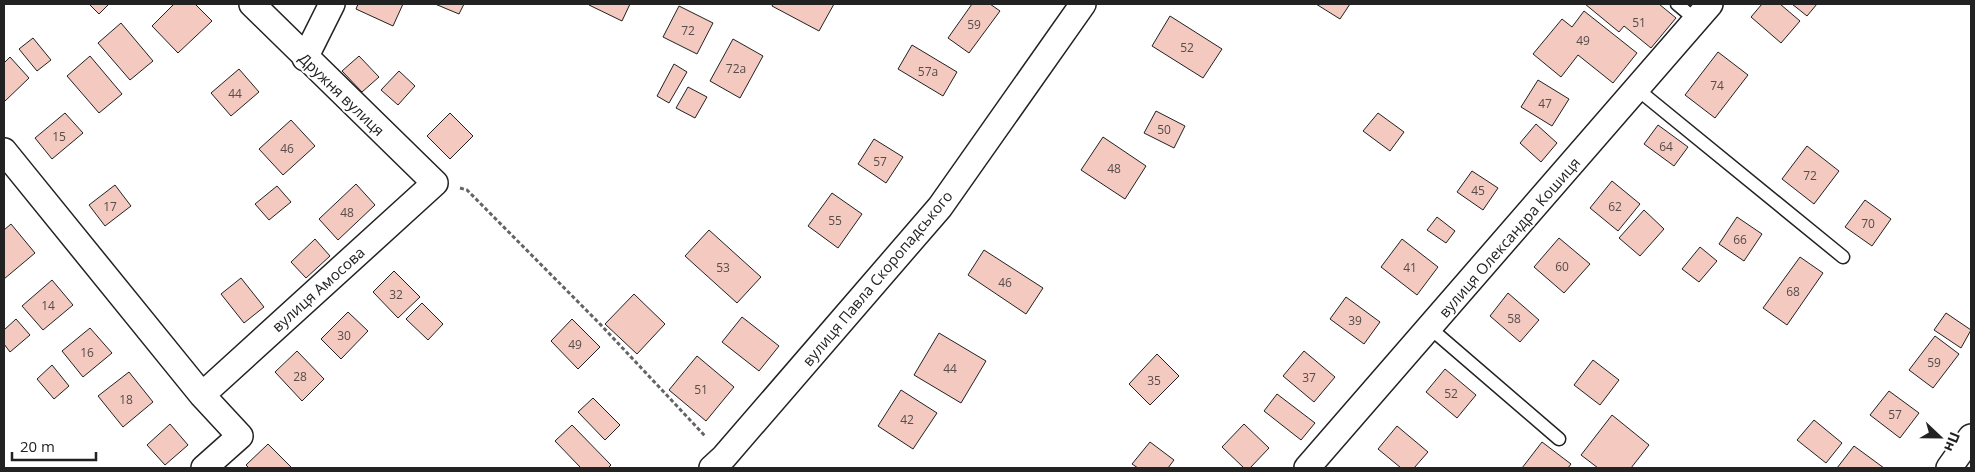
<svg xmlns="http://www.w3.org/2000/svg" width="1975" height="472" font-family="'Open Sans',sans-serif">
	<rect width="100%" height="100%" fill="#fff"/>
	<!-- building -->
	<path fill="#f3c9c0" stroke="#222" d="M89 4H109L99 14Z
		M174 4H195L212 21 178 53 152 26Z
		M358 4H403L393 26 356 9Z
		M435 4H464L459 14Z
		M590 4H630L622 21 589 5Z
		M773 4H834L819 31 772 6Z
		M972 4H990L1000 11 969 53 948 38Z
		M1316 4H1350L1340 19Z
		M1585 4H1659L1676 18 1651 48 1624 26 1619 32Z
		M1762 4H1780L1800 21 1781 43 1751 17Z
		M1792 4H1817L1807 16Z
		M679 6 713 23 697 54 663 37Z
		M1584 11 1637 53 1613 83 1578 55 1561 77 1533 54 1562 19 1572 27Z
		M1170 16 1222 49 1203 78 1152 46Z
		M121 23 153 61 130 80 98 43Z
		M33 38 51 60 37 71 19 49Z
		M733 39 763 56 740 98 710 81Z
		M912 45 957 72 943 96 898 69Z
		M1718 52 1748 75 1715 118 1685 95Z
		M90 56 122 94 99 113 67 76Z
		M359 56 379 77 362 92 342 71Z
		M10 57 29 78 4 102V63Z
		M674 64 687 72 669 103 657 96Z
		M239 69 259 92 231 116 211 93Z
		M399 71 415 86 398 105 381 90Z
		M1538 80 1569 99 1552 126 1521 107Z
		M688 87 707 97 695 118 676 108Z
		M1156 111 1185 126 1174 148 1144 133Z
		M65 113 83 133 52 159 35 138Z
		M450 113 473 136 450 159 427 136Z
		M1378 113 1404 132 1390 151 1363 131Z
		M291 120 315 146 283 175 259 149Z
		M1536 124 1557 143 1541 162 1520 143Z
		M1658 125 1688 147 1674 166 1644 144Z
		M1103 137 1146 166 1125 199 1081 170Z
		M874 139 903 157 886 183 858 164Z
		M1807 146 1839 171 1814 204 1782 179Z
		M1472 171 1498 188 1483 210 1457 192Z
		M1612 181 1640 204 1618 231 1590 208Z
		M356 184 375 205 338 240 319 219Z
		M115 185 131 206 105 226 89 205Z
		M277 186 291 202 269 220 255 204Z
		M832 193 862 214 838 248 808 226Z
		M1865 200 1891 219 1872 246 1845 227Z
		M1644 210 1664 229 1640 256 1619 238Z
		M1437 217 1455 231 1446 243 1427 230Z
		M1737 217 1762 234 1744 261 1719 244Z
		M11 224 35 253 4 279V230Z
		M709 230 761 277 737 303 685 256Z
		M1559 238 1590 264 1564 293 1534 267Z
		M315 239 330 256 306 278 291 262Z
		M1402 239 1438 267 1417 295 1381 267Z
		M1700 247 1717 261 1699 282 1682 269Z
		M984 250 1043 288 1026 314 968 275Z
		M1800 257 1823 273 1787 325 1763 308Z
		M394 271 420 297 398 318 373 292Z
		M241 278 264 307 244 323 221 294Z
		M52 280 73 305 43 330 22 306Z
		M1508 293 1539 320 1520 342 1490 316Z
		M634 294 665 324 637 354 605 324Z
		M1346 297 1380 322 1364 344 1330 319Z
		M422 303 443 324 428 340 406 319Z
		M348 312 368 331 341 359 321 339Z
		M1946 313 1971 330 1961 348 1934 330Z
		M742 317 779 346 759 371 722 342Z
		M16 319 30 335 10 352 4 344V330Z
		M572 319 600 347 578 369 551 341Z
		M90 328 112 353 83 377 62 351Z
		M939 333 986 361 961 403 914 375Z
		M1935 336 1959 354 1933 388 1909 370Z
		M297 351 324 379 302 401 275 372Z
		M1304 351 1335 377 1314 402 1283 376Z
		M1157 354 1179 376 1150 405 1129 384Z
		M697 356 734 387 706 421 669 390Z
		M1593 360 1619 380 1600 405 1574 385Z
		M52 365 69 386 54 399 37 379Z
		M1445 369 1476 395 1457 418 1426 392Z
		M129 372 153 402 123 427 98 396Z
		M901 390 937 413 913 449 878 426Z
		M1889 391 1919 413 1900 438 1870 415Z
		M1277 394 1315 423 1301 440 1264 411Z
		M593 398 620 425 605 440 578 412Z
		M1612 415 1649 445 1631 468H1598L1581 455Z
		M1814 420 1842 443 1826 463 1797 440Z
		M170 424 188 445 165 465 147 445Z
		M1244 424 1269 448 1250 468H1244L1222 447Z
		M572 425 611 465 608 468H581L555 441Z
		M1397 426 1428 452 1414 468H1401L1378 449Z
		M1150 442 1174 460 1168 468H1138L1132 464Z
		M1542 442 1571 464 1568 468H1522Z
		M268 444 292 468H249L246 465Z
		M1854 446 1884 468H1837Z"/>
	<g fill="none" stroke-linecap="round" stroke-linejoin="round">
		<defs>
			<path id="service" d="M1677 4 1696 20
				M1637 89 1843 257
				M1430 328 1559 439"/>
			<path id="minor" d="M305 58 332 4
				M4 151 202 395 240 436 204 468
				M202 395 435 183 252 4
				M712 468 724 457 940 207 1083 4
				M1307 468 1710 4
				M1949 468 1971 437"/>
		</defs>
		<!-- service casing -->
		<use href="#service" stroke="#222" stroke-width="15"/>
		<!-- minor casing -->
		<use href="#minor" stroke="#222" stroke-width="28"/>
		<!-- path -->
		<path stroke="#646464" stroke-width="3" stroke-dasharray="4 2.5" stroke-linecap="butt" d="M460 188 467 190 600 324 706 437"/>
		<!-- service -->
		<use href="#service" stroke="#fff" stroke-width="12"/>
		<!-- minor -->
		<use href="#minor" stroke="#fff" stroke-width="25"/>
	</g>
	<g text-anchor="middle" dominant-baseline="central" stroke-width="4" stroke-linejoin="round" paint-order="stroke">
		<!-- number labels -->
		<g font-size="12" fill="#564c4a">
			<text x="1639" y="22">51</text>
			<text x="974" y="24">59</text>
			<text x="688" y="30">72</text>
			<text x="1583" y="40">49</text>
			<text x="1187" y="47">52</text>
			<text x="736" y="68">72а</text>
			<text x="928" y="71">57а</text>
			<text x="1717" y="85">74</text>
			<text x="235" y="93">44</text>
			<text x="1545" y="103">47</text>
			<text x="1164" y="129">50</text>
			<text x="59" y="136">15</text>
			<text x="1666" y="146">64</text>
			<text x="287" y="148">46</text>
			<text x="880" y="161">57</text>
			<text x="1114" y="168">48</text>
			<text x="1810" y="175">72</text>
			<text x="1478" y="190">45</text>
			<text x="110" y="206">17</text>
			<text x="1615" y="206">62</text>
			<text x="347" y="212">48</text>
			<text x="835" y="220">55</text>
			<text x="1868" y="223">70</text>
			<text x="1740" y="239">66</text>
			<text x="1562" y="266">60</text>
			<text x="723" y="267">53</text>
			<text x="1410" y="267">41</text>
			<text x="1005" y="282">46</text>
			<text x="1793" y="291">68</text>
			<text x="396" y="294">32</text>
			<text x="48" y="305">14</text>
			<text x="1514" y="318">58</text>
			<text x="1355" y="320">39</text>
			<text x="344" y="335">30</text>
			<text x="575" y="344">49</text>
			<text x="87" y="352">16</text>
			<text x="1934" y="362">59</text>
			<text x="950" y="368">44</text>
			<text x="300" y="376">28</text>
			<text x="1309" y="377">37</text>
			<text x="1154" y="380">35</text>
			<text x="701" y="389">51</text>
			<text x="1451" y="393">52</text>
			<text x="126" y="399">18</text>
			<text x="1895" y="414">57</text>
			<text x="907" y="419">42</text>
		</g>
		<!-- street labels -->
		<g font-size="15" fill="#222" stroke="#fff">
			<text transform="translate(342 94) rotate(44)">Дружня вулиця</text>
			<text transform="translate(1509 237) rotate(-49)">вулиця Олександра Кошиця</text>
			<text transform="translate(877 278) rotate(-50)">вулиця Павла Скоропадського</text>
			<text transform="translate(318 289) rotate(-42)">вулиця Амосова</text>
		</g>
	</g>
	<!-- border -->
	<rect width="1975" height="472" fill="none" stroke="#222222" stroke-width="10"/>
	<!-- north arrow -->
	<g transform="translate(1940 437) rotate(112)" stroke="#ffffff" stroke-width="4" paint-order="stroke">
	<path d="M0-4L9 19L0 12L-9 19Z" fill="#222222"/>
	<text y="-8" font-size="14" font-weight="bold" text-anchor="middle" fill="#222222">Пн</text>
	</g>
	<!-- scale -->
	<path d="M12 452v8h84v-8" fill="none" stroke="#222222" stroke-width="2.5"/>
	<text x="20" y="452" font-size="15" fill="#222222" stroke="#ffffff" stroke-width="4" paint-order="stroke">20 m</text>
</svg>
